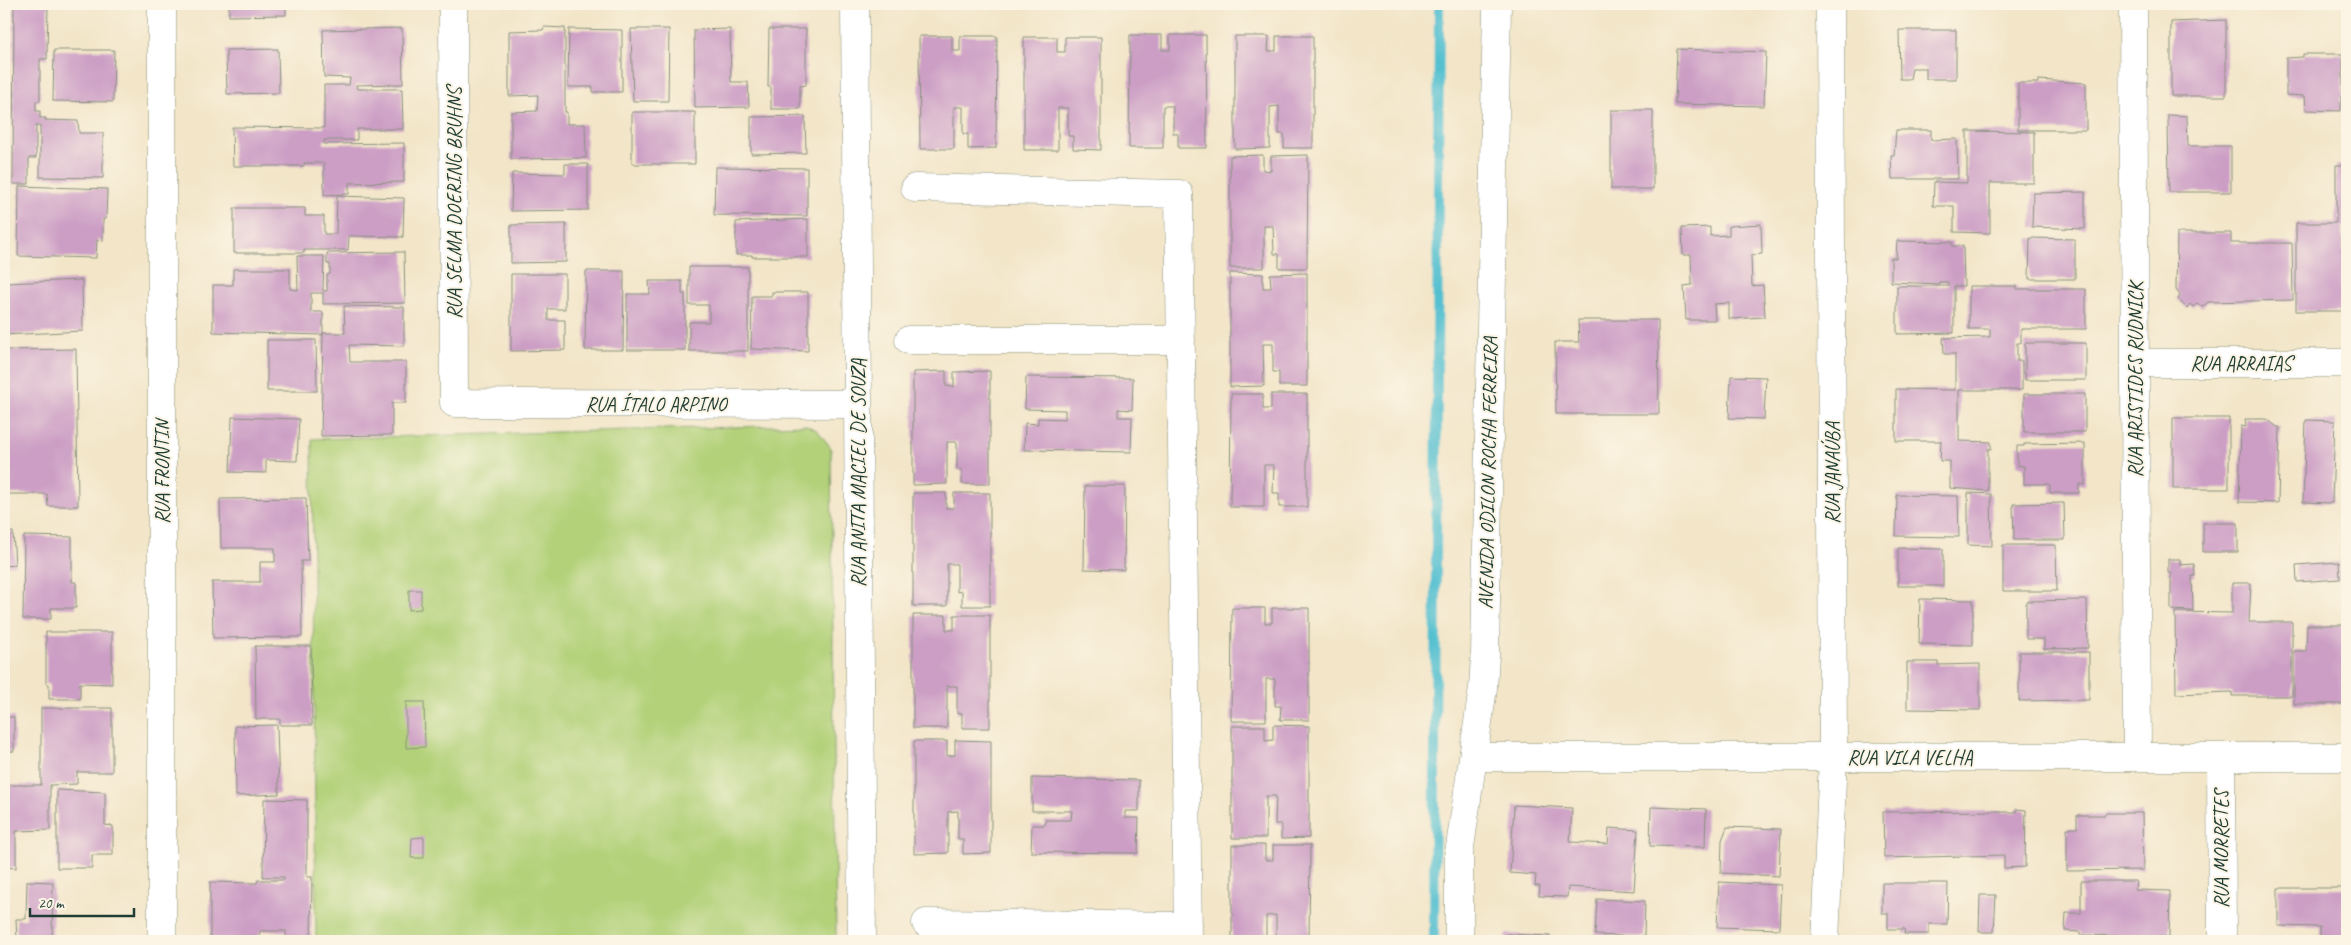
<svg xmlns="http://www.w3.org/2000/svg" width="2351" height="945" font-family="Caveat,sans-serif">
	<rect width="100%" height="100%" fill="#fcf5e5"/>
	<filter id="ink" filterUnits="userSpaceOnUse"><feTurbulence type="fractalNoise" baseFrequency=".02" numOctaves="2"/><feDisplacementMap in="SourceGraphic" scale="10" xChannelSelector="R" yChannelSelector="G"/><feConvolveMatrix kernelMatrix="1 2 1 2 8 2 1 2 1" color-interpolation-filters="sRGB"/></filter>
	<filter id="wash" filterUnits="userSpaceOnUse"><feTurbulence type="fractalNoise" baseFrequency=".0096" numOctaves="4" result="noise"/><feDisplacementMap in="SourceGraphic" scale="20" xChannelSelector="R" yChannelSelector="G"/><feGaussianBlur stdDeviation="1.12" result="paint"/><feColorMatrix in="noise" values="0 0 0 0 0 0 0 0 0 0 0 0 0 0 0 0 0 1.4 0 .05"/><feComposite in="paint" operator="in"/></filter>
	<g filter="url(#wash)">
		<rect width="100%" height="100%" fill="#f2e5c8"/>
		<!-- green -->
		<path fill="#b2d179" stroke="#688756" d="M806 425 818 431 831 448 836 941H316L312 439Z"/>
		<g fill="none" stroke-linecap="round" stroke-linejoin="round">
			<!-- stream -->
			<path stroke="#55c0d0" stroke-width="10" d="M1434 941 1439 4"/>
		</g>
		<g id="blocks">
			<!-- building -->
			<path fill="#cc9ec5" d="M14 4H48L47 59H40V101H36V111H40V118H46L45 120 78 121 79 133H103V178L40 177V126H36V158H29V184H13Z
				M229 4H286V15L229 16Z
				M2226 20V96H2171V22Z
				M544 27 565 28V112H567V124H585L586 158 511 159V112L537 111 538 95 509 96V31L543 30Z
				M402 28 403 84 356 85 357 89H402L403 129H357V140H324V144L404 143V182L349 183V194L324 195V163H304V166H233L232 127 324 128V85H349L350 78 324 77 323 30Z
				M569 29 622 30V92H593V87H568Z
				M631 29H669L668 101H633Z
				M730 29 731 82H748L749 107 695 108 694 30Z
				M769 29H806V85L800 86V109H771V87H768Z
				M1899 30H1956V79H1926V68H1912L1910 79H1900Z
				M1130 35H1162V50H1170V35H1206L1207 148H1178V134L1173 133V106H1163V148H1129Z
				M919 36H952V51H960V36H997L996 148 968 149V134H963V107H954V149H920Z
				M1235 36H1269L1268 51H1276V36H1313V148H1284V134H1279V106L1270 107V148L1235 149Z
				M1024 37H1057V52H1065V37H1101V150L1073 149V136H1068V108H1058V150H1024Z
				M278 49 279 93 227 94 226 50Z
				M1677 49 1766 52 1764 106 1675 104Z
				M54 50H114L113 102 53 101Z
				M2303 54H2343V97L2341 96V111L2306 110 2305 96 2286 95V58L2303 57Z
				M2038 80 2086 83V130H2018V83H2038Z
				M1611 110H1653V189H1611Z
				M632 112H695V164H632Z
				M2168 115 2187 116 2188 146H2231V192H2169Z
				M805 116 806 153 751 154V117Z
				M1896 130H1931V140L1957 139 1958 179H1892L1891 155H1894Z
				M1967 131 2034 132V183H1990V233L1954 232V206H1933L1934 182 1967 183Z
				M1263 155V170L1271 171V156L1308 155 1307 268H1279V254H1274L1273 226H1264V268H1230V156Z
				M565 164H588V210L511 211 512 173 565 174Z
				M2336 165H2347V227H2342V252H2347V311H2296V223H2336Z
				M715 167 807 168V216L714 215Z
				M19 186 107 189 106 219H103V241L97 240 96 258 18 256Z
				M2085 192V229L2032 227 2033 193Z
				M337 196 404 198 403 237 349 236 348 250H304V253H234V208H305V216H324V234H336Z
				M808 219V257H752V255H736V222Z
				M566 224V262L511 263V225Z
				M1761 224 1762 254 1751 255 1752 286 1763 285 1765 317 1729 319V303L1714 304 1715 320H1686L1684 286 1692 285 1691 255H1683L1682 228 1710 227V236L1729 235V226Z
				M2177 233H2231V243H2292L2293 300 2208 302 2202 307 2197 303 2193 307 2190 304 2187 308 2177 299 2180 295 2176 290Z
				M2030 238 2075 239V279H2029Z
				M1897 241 1952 242V246H1963L1964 286H1954V333L1897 334V286H1948V282H1939V284L1891 282V258H1896Z
				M404 252 405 303 323 304V293H311V312H323V335L213 332V285H233V269H290V289L298 290 297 256H324L323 291H327V275L330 274V264H327V253Z
				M689 267H748V351H689V322H709V305H689Z
				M586 271H624L623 350H585Z
				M1230 273 1263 274V288H1271L1270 274 1307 273V386H1279V372H1273V344H1263L1264 386 1230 387Z
				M511 274H565V309H548V320H565V350L511 351Z
				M82 280 83 331 4 335V283Z
				M649 281H682V294H685V350H627V294H650Z
				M1969 286H2017V289H2086V329H2021V343H2017V361H2022V390H1959V441L1991 442V449H1988V491L1950 488V461H1940L1941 441H1896V389L1955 390V354H1944L1943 338 1990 337V329H1969Z
				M772 292H808V351L751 349 752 296H772Z
				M344 306 404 307V346L349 345 350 362H406V403H392V435L321 436 323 333H345Z
				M1578 320H1658L1659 414H1556L1555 342H1579Z
				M267 340H316L317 391H267Z
				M2025 343H2086V380H2025Z
				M76 349 78 506H48L47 494H4V350Z
				M946 371V386L954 387V372L990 371V484H962V470H957V442H947V484L913 485V372Z
				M1731 376 1766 377 1764 419 1729 418Z
				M1026 377 1133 378 1132 410 1118 409V417H1132L1131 452 1024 450 1025 423 1038 424V418L1065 419V410L1025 409Z
				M1231 394H1263V409H1271V394H1307V507H1279V493H1273L1274 465H1264V507H1230Z
				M2024 394H2085V432H2024Z
				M232 417 299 419 297 461 266 460V473L230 472Z
				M2173 418H2229V489H2173Z
				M2245 419H2267L2277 427H2280L2278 503 2239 502 2241 426 2246 427Z
				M2306 420 2335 421 2332 503 2303 502Z
				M2085 443V485L2079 484V493H2050V484H2024V466L2017 465V446H2024V444Z
				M1085 486H1125L1124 570 1084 569Z
				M913 493H946V508H954V493H990V606H962V591L957 592V564H947V606H913Z
				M1968 493 1991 494 1992 546 1968 545Z
				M1897 495 1958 496 1959 537 1896 536Z
				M306 498 308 561H301L302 637 213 638 212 582H260V562H275V548H221L220 499Z
				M2064 503 2065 540H2014L2013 504Z
				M2203 523H2238V552H2203Z
				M4 532H13L15 565 4 566Z
				M24 536 72 537V582H76V608H51V619H23Z
				M2003 545H2056L2057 591H2003Z
				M1898 548 1943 549V586H1898Z
				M2168 559H2180V565L2194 564 2195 576H2192L2193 611 2171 610V573H2168Z
				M2339 562 2340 579 2297 582 2296 565Z
				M2232 583H2251L2249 622H2292V696H2232V692L2176 694 2175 612 2232 613Z
				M409 590H421V609L409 610Z
				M1920 599 1973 600V645L1919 644Z
				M2087 600 2088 648 2044 649V639H2026V601Z
				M1232 608H1265V623H1272V608H1309V720H1280L1281 706H1275V679H1266V721H1231Z
				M913 615H946V630H954V615H990V728H962V713L957 714V686H947V728H913Z
				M2307 625H2347V704H2294V651H2306Z
				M46 632H112V684L80 683V699H49V684H46Z
				M255 646H311L312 725H280V719H256Z
				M2019 652H2089V700L2019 701Z
				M1907 662H1938V665L1980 664V710L1907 709Z
				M406 702H424L425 747 406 748Z
				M41 708H112V772H77V784L50 785V830L16 831V868L4 867V785H41Z
				M4 717H14V751L4 752Z
				M277 725 279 794 236 796 235 726Z
				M1273 725 1309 726V838L1281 839V824H1275L1276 796H1266V838H1232V726H1265V741L1273 740Z
				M955 740 991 741V853L963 854V839H958V811L948 812V853L914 854V741H947V756L955 755Z
				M1032 778 1139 780V811H1125V818H1139L1138 853 1031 852 1032 825H1045V820H1071L1072 811H1032Z
				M57 790 105 792V825L113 826V855H92V868H57Z
				M264 799 307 800V877H312L311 941H286V931H260L259 940H210V882L257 883 258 880H284V877H263Z
				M1514 805 1572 808 1570 842 1608 844 1609 828 1638 830 1634 891 1568 887 1567 897 1539 896 1540 886H1535L1536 875 1510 873Z
				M1651 807 1706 809 1705 847 1650 846Z
				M2016 809 2026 810 2025 867 2004 868V855L1884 858 1883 812 2001 811V812H2016Z
				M2105 813H2142L2143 870 2067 871V828H2077V815H2105Z
				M1727 827 1781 829 1779 876 1721 873 1722 840Z
				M424 837V858H411L412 838Z
				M1232 845H1265V860H1273V845H1310L1309 941H1276V915L1266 916V941H1232Z
				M27 881 53 882 52 941H17L16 919H26Z
				M2081 881H2136L2135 890 2170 891 2169 937 2080 935V932L2065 931 2066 913H2081Z
				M1719 882 1781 885 1779 929 1717 927Z
				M1882 883H1948L1947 924H1929V934H1904L1905 929H1888V913H1882Z
				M2278 888H2347V941H2320V927L2278 926Z
				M1980 895H1996L1994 932H1979Z
				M1597 899 1645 901 1644 937 1595 935Z
				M1506 934 1550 936 1549 941H1505Z"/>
		</g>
	</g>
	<g filter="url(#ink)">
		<use href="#blocks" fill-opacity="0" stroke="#88917e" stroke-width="1"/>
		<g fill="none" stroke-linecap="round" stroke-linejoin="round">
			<defs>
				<path id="street" d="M453 4 454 403 858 404
					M855 4 862 941
					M2133 4 2137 757
					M915 188 1179 194 1188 941
					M909 340H1181
					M2135 363H2347
					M1473 757H2347
					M2221 757 2222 941
					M926 923 1188 926
					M1459 941V854L1483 688 1485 656 1497 4
					M1825 941 1833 757 1830 4"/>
				<path id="secondary" d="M162 4V941"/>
			</defs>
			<!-- street casing -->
			<use href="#street" stroke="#88917e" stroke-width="29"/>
			<!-- secondary casing -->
			<use href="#secondary" stroke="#88917e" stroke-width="29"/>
			<!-- street -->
			<use href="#street" stroke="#fff" stroke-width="28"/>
			<!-- secondary -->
			<use href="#secondary" stroke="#fff" stroke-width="28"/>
		</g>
	</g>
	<g text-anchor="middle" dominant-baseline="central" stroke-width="4" stroke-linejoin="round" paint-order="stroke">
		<!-- street labels -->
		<g font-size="20" fill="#1f3d34" stroke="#fcf5e5">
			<text transform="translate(454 203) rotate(-90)">RUA SELMA DOERING BRUHNS</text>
			<text x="2241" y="363">RUA ARRAIAS</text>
			<text transform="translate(2135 380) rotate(-90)">RUA ARISTIDES RUDNICK</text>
			<text x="656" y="404">RUA ÍTALO ARPINO</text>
			<text transform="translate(162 472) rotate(-90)">RUA FRONTIN</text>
			<text transform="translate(858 473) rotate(-90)">RUA ANITA MACIEL DE SOUZA</text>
			<text transform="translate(1488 473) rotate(-89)">AVENIDA ODILON ROCHA FERREIRA</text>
			<text transform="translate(1832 473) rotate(-90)">RUA JANAÚBA</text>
			<text x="1910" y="757">RUA VILA VELHA</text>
			<text transform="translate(2221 849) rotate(-90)">RUA MORRETES</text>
		</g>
	</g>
	<!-- margin -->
	<rect width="2351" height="945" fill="none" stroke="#fcf5e5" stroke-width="20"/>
	<!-- scale -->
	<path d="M30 908v8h104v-8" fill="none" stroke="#1f3d34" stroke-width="2.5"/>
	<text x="38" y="908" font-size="15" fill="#1f3d34" stroke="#fcf5e5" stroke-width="4" paint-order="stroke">20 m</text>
</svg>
